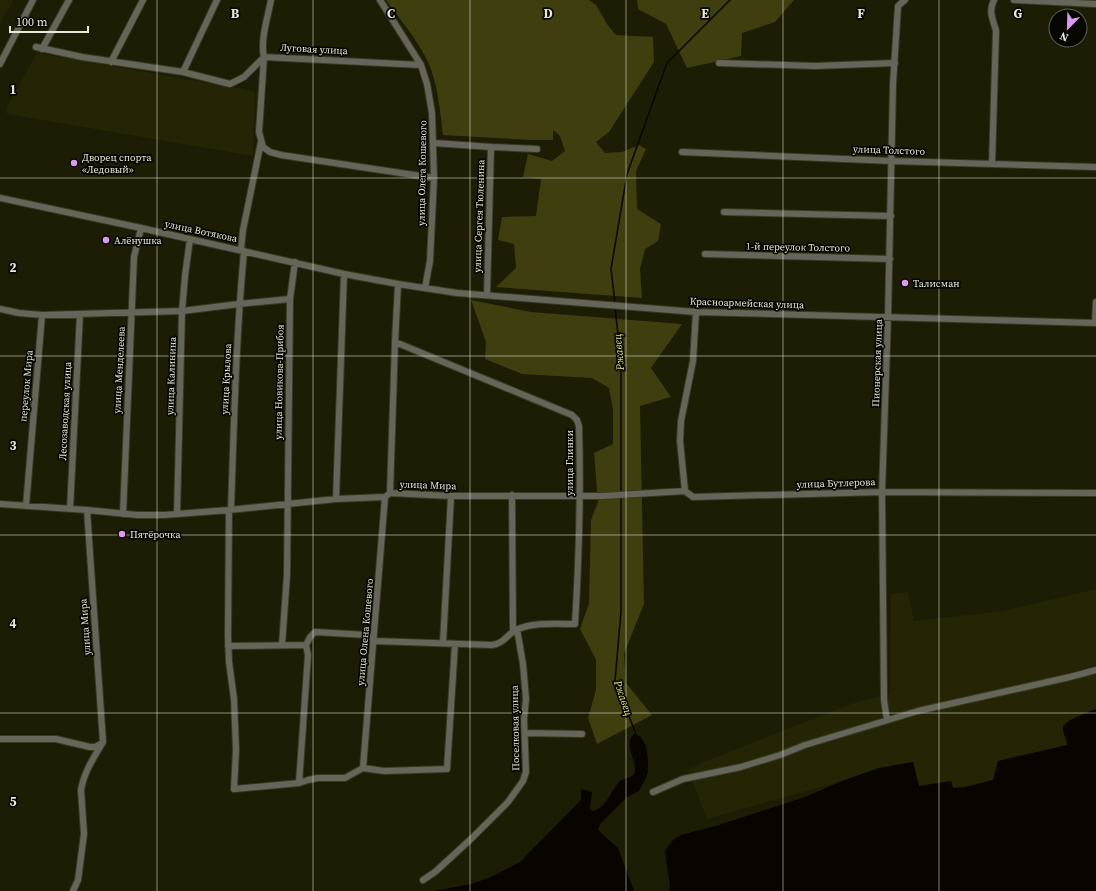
<svg xmlns="http://www.w3.org/2000/svg" width="1096" height="891" font-family="'Source Serif 4',serif">
	<rect width="100%" height="100%" fill="#1d1c05"/>
	<!-- built -->
	<path fill="#252404" d="M0 0H13L0 24Z
		M37 53 255 91 253 156 7 114V107Z
		M1096 589V709L1070 720 1065 724 1063 729 1068 745 1061 747 993 780 965 787 952 788 951 781 918 786 913 762 879 768 842 781 707 819 688 770 706 761 856 702 890 694 891 594 908 592 914 621 1003 611Z"/>
	<!-- green -->
	<path fill="#3f3e0e" d="M386 0H589L596 5 607 24 616 35 653 37 654 62 609 132 596 142 605 153 622 152 639 145 646 149 636 171 637 209 661 224 658 241 645 249 640 269 642 298 496 287 516 268 514 244 498 240 502 217 536 216 541 179 523 177 528 154 552 161 565 151 560 136 553 130V140H530L443 135C440 110 438 85 428 62 418 41 400 19 386 0Z
		M637 0H794L775 22 742 33 741 56 687 68 666 24 638 9Z
		M471 300 531 312 682 324 651 368 671 397 640 406 644 604 624 654 626 683 652 715 597 744 588 718 596 690V660L580 629 589 603 591 520 598 502 594 453 613 444V410L609 388 592 378 522 374 485 359 486 342Z"/>
	<!-- water -->
	<path fill="#090400" d="M1096 709V891H669L670 887 665 851 672 841 681 835 719 825 805 797 842 781 879 768 913 762 919 786 951 781 953 788 965 787 993 780 998 761 1067 745C1067 740 1063 734 1063 729 1062 721 1089 712 1096 709Z
		M634 734 640 736 646 746 648 760V772L645 780 639 791 627 797 600 824 598 830 618 848 634 891H434L471 884 491 877 520 862 581 800V789L592 792 590 808 592 811C605 810 612 789 620 781 624 778 629 778 634 775 639 762 622 745 634 734Z"/>
	<g fill="none" stroke-linecap="round" stroke-linejoin="round">
		<!-- stream -->
		<path stroke="#090400" stroke-width="1.5" d="M615 303 611 269 627 174 667 63 730 0
			M615 307 621 363V493
			M621 497V611L615 681 636 734"/>
		<defs>
			<path id="minor" d="M271 0C268 16 260 41 264 57L421 65
				M380 0 421 65 427 84 432 113 434 178 430 261 425 288
				M1014 0 1096 4
				M36 47 82 57 183 72 230 84 244 77 264 57 259 132 263 147 270 152 281 155 434 178
				M42 49 69 0
				M111 62 143 0
				M719 63 815 66 895 63
				M0 64 33 0
				M183 72 217 0
				M434 143 491 147 487 295
				M491 147 537 149
				M682 152 892 161 1096 167
				M992 164 996 31C993 19 988 12 994 0
				M0 198 141 228 344 274 398 284 457 293 696 312 1096 323
				M724 212 891 216
				M241 250 243 230 261 142
				M705 254 890 259
				M0 309 19 313 42 315 182 311 239 304 290 299
				M1095 323 1096 302
				M685 491 680 441 681 421 693 361 696 312
				M390 493 395 342 398 284
				M512 495 513 632
				M336 499 344 274
				M0 504 87 510 137 515H164L229 510 336 499 385 497 390 493 451 496H602L685 491 693 497 882 492 1096 493
				M26 506 42 315
				M70 509 80 314
				M231 509C234 423 236 337 244 251
				M229 510 228 636 229 662 234 699 236 750 234 789 299 783 308 780 318 778H345L363 768 384 771 447 769 455 644
				M123 514 134 257 141 228
				M177 514 182 311 185 276 190 239
				M443 643 451 496
				M282 645 287 575 290 299 295 262
				M228 646 306 645 310 637 315 632 367 635 374 641 492 645C505 643 506 635 516 630 533 622 556 624 575 624 579 558 581 492 579 426L577 420 572 415 395 342
				M887 720 884 700 882 492 888 317 893 84 898 6 905 0
				M525 733 582 734
				M0 739H56L90 747H95L102 743
				M363 768 385 497
				M299 783 308 655 306 645
				M653 792 683 779 741 767 780 755 805 745 918 711 1070 677 1096 670
				M423 880 435 872 472 838 508 802 523 781 526 772 524 719 526 699 523 664 517 629
				M73 891 78 880 84 834 81 790C84 772 94 757 103 742L87 510"/>
		</defs>
		<!-- minor casing -->
		<use href="#minor" stroke="#393923" stroke-width="8"/>
		<!-- minor -->
		<use href="#minor" stroke="#656559" stroke-width="6"/>
	</g>
	<!-- grid -->
	<path fill="none" stroke="#e8e9da" stroke-width="1" stroke-opacity="0.55" d="M157 0V891M313 0V891M470 0V891M626 0V891M783 0V891M939 0V891M0 178H1096M0 356H1096M0 535H1096M0 713H1096"/>
	<!-- markers -->
	<g fill="#de98f2" stroke="#070701" stroke-width="1.5">
		<circle cx="74" cy="163" r="4"/>
		<circle cx="106" cy="240" r="4"/>
		<circle cx="905" cy="283" r="4"/>
		<circle cx="122" cy="534" r="4"/>
	</g>
	<g text-anchor="middle" dominant-baseline="central" stroke-width="3.5" stroke-linejoin="round" paint-order="stroke">
		<!-- street labels -->
		<g font-size="10" fill="#e8e9da" stroke="#070701">
			<text transform="translate(314 49) rotate(3)">Луговая улица</text>
			<text transform="translate(889 150) rotate(2)">улица Толстого</text>
			<text transform="translate(422 173) rotate(-89)">улица Олега Кошевого</text>
			<text transform="translate(479 216) rotate(-88)">улица Сергея Тюленина</text>
			<text transform="translate(201 231) rotate(12)">улица Вотякова</text>
			<text transform="translate(798 247) rotate(1)">1-й переулок Толстого</text>
			<text transform="translate(747 303) rotate(2)">Красноармейская улица</text>
			<text transform="translate(877 363) rotate(-88)">Пионерская улица</text>
			<text transform="translate(119 370) rotate(-87)">улица Менделеева</text>
			<text transform="translate(171 376) rotate(-88)">улица Калинина</text>
			<text transform="translate(226 379) rotate(-87)">улица Крылова</text>
			<text transform="translate(279 382) rotate(-89)">улица Новикова-Прибоя</text>
			<text transform="translate(26 386) rotate(-85)">переулок Мира</text>
			<text transform="translate(65 411) rotate(-87)">Лесозаводская улица</text>
			<text transform="translate(569 463) rotate(-90)">улица Глинки</text>
			<text transform="translate(836 483) rotate(-2)">улица Бутлерова</text>
			<text transform="translate(428 485) rotate(2)">улица Мира</text>
			<text transform="translate(85 627) rotate(-94)">улица Мира</text>
			<text transform="translate(365 632) rotate(-85)">улица Олена Кошевого</text>
			<text transform="translate(515 728) rotate(-91)">Поселковая улица</text>
		</g>
		<!-- poi labels -->
		<g font-size="10" fill="#e8e9da" stroke="#070701" text-anchor="start">
			<text x="82" y="157">Дворец спорта<tspan x="82" dy="12">«Ледовый»</tspan></text>
			<text x="114" y="240">Алёнушка</text>
			<text x="913" y="283">Талисман</text>
			<text x="130" y="534">Пятёрочка</text>
		</g>
		<!-- water labels -->
		<g font-size="11" font-style="italic" fill="#e1e17a" stroke="#070701">
			<text transform="translate(619 352) rotate(-95)">Ржавец</text>
			<text transform="translate(623 698) rotate(71)">Ржавец</text>
		</g>
	</g>
	<g font-size="13" text-anchor="middle" font-weight="bold" fill="#e8e9da" stroke="#070701" stroke-width="3.5" stroke-linejoin="round" paint-order="stroke">
		<text x="235" y="18">B</text>
		<text x="391" y="18">C</text>
		<text x="548" y="18">D</text>
		<text x="705" y="18">E</text>
		<text x="861" y="18">F</text>
		<text x="1018" y="18">G</text>
		<text x="13" y="94">1</text>
		<text x="13" y="272">2</text>
		<text x="13" y="450">3</text>
		<text x="13" y="628">4</text>
		<text x="13" y="806">5</text>
	</g>
	<!-- north arrow -->
	<g transform="translate(1068 28) rotate(203)"><circle r="19" fill="#070701" stroke="#616158"/>
	<path d="M0-3L7 15L0 10L-7 15Z" fill="#de98f2"/>
	<text y="-6" font-size="11" font-weight="bold" text-anchor="middle" fill="#e8e9da">N</text>
	</g>
	<!-- scale -->
	<path d="M10 26v6h78v-6" fill="none" stroke="#e8e9da" stroke-width="2"/>
	<text x="16" y="26" font-size="12" fill="#e8e9da" stroke="#070701" stroke-width="3" paint-order="stroke">100 m</text>
</svg>
